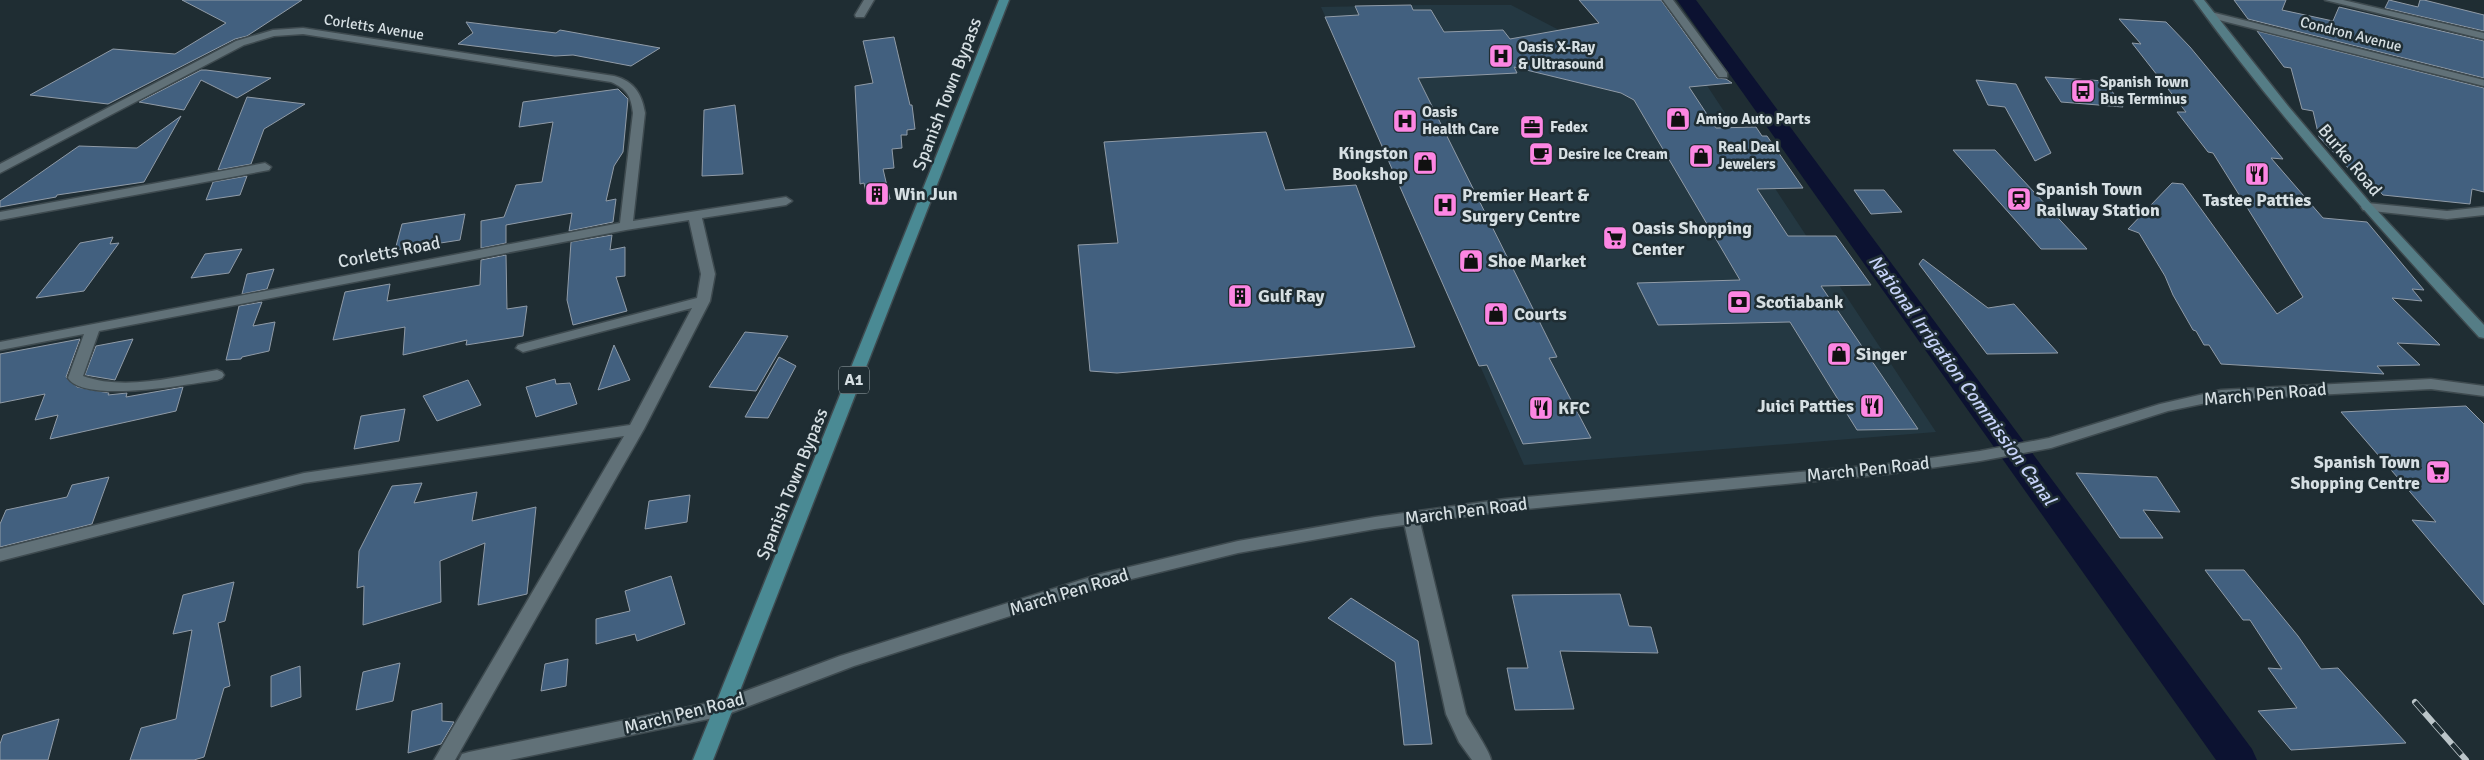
<svg xmlns="http://www.w3.org/2000/svg" width="2484" height="760" font-family="Signika,sans-serif">
	<rect width="100%" height="100%" fill="#1f2d33"/>
	<!-- built -->
	<path fill="#243842" d="M1424 5H1511L1559 30 1580 44 1700 75 1936 432 1524 465 1321 7Z"/>
	<g fill="none" stroke-linecap="round" stroke-linejoin="round">
		<!-- canal -->
		<path fill="#0c1231" fill-rule="evenodd" d="M1677 0H1696L2252 749 2257 760H2216Z"/>
	</g>
	<!-- building -->
	<path fill="#42607f" stroke="#909ba7" d="M182 0H302L247 36 235 39 108 104 30 95 113 49 175 54 226 23Z
		M1579 0H1661L1717 78 1726 79 1732 83 1689 87 1716 128 1756 127 1762 136H1767L1803 188 1757 189 1788 236H1836L1871 285 1821 286 1918 429 1857 430 1790 322 1658 325 1637 283 1740 280 1634 100 1621 93 1514 67 1517 73 1418 78 1557 357 1549 358 1591 438 1523 444 1487 365 1479 366 1325 17 1359 15 1355 6 1411 5 1413 10H1431L1444 32 1503 30 1510 39 1599 23Z
		M2234 0H2286L2282 10 2333 21 2339 7 2484 41V78L2248 19Z
		M2389 0 2418 7 2420 0H2424L2484 15V31L2385 8Z
		M2119 19 2166 22 2190 47 2283 159 2271 158 2323 218 2367 222 2424 290 2412 289 2422 301 2392 298 2440 345 2397 343 2420 365 2377 366 2384 374 2221 364 2209 345H2204L2196 331 2193 330 2173 295 2165 276 2139 233 2128 229 2172 183 2183 184 2277 314 2303 297 2213 153 2208 152 2177 112H2186L2132 43 2141 44Z
		M466 22 556 33 560 30 660 48 631 66 573 55 555 56 458 44 473 33Z
		M2257 31 2484 88V192L2472 189 2470 204 2383 195 2365 175 2353 173 2319 137 2313 111 2302 109 2291 68 2284 67Z
		M894 37 910 105H912L915 129 907 130V135H901L902 148 892 149 894 168 883 169 890 199 868 202 864 183 860 184 855 86 873 83 863 41Z
		M201 70H206L271 78 237 98 201 80 184 110 139 102Z
		M2045 77 2105 81 2123 107 2061 102Z
		M1976 80 2016 84 2051 153 2035 161 2005 107 1988 105Z
		M618 89 628 99 623 152 614 166 606 201 616 199 613 222 569 231 572 213 506 225V243L481 248V221L504 217 516 185 542 182 553 122 519 127 523 102Z
		M247 97 305 104 264 129 251 164 218 170Z
		M735 105 743 174 702 176 704 110Z
		M181 116 144 182 57 195 56 197 0 207V201L79 146 137 148Z
		M1266 132 1285 190 1356 185 1415 347 1117 373 1090 371 1078 245 1118 243 1104 142Z
		M1953 150H1995L2087 249H2041Z
		M247 176 240 195 206 200 213 182Z
		M1854 190H1884L1902 212 1871 214Z
		M465 214 460 240 395 250 402 224Z
		M612 235 610 250 625 247V276L616 277 627 311 573 325 567 300 571 242Z
		M113 237 110 244 119 243 84 291 36 298 80 243Z
		M242 249 229 273 191 278 205 254Z
		M506 255 507 309 527 306 523 336 466 345 467 340 403 355 405 327 333 340 345 292 390 284 387 301 480 285 481 260Z
		M1923 259 1988 308 2014 304 2058 353 1987 354 1919 264Z
		M274 269 267 289 242 294 247 274Z
		M262 302 253 326 275 322 269 351 242 357 241 359 226 360 239 306Z
		M745 332 788 336 756 391 709 387Z
		M80 339 66 377 77 387 109 393 108 395 127 393 126 397 183 387 176 411 50 439 58 415 35 420 45 394 0 403V354Z
		M133 339 115 380 85 375 96 346Z
		M614 345 630 380 598 390Z
		M779 357 796 366 768 418 745 417Z
		M555 379 556 384 570 383 577 404 536 417 526 387Z
		M468 380 481 405 437 421 423 396Z
		M2466 406 2484 424V605L2412 520 2436 522 2341 412Z
		M405 409 399 441 354 449 361 416Z
		M2076 473 2157 477 2180 512 2143 510 2163 538H2120Z
		M109 477 92 524 0 547V524L6 510 67 497 72 485Z
		M422 483 414 503 477 492 472 521 536 507 527 594 478 605 485 543 440 561 441 602 363 625 364 586 357 588 359 551 392 486Z
		M690 495 687 522 645 529 649 501Z
		M2205 570H2244L2298 636 2321 669 2338 668 2406 743 2291 750 2258 711 2297 708 2268 668 2282 669 2250 620H2243Z
		M671 576 685 624 637 641 635 634 596 644V619L630 611 625 591Z
		M234 582 225 621 218 623 230 686 224 688 204 757 194 760H130L141 728 176 719 192 630 173 634 183 595Z
		M1620 594 1629 626 1651 627 1658 653 1560 651 1574 709 1515 710 1507 668H1528L1512 595Z
		M1351 598 1418 641 1432 744 1404 745 1395 662 1328 618Z
		M568 659 566 686 541 691 545 664Z
		M400 663 393 701 356 710 363 672Z
		M300 666 301 697 271 707V676Z
		M442 703V721L454 722 441 744 408 753 412 711Z
		M59 719 48 760H0V744L3 735Z"/>
	<g fill="none" stroke-linecap="round" stroke-linejoin="round">
		<defs>
			<path id="minor" d="M864 0H874L864 17H856L855 15Z
				M1663 0H1673L1727 73V77H1719Z
				M2325 0H2343L2484 33V39Z
				M2211 12 2484 80V86L2207 17 2206 15Z
				M303 28 614 76C634 81 642 94 645 113L633 221 786 197 792 201 786 205 702 218 715 274 710 301 644 429 455 760H434L624 436 304 483 0 561V549L304 473 630 425 692 308 523 352 516 348 518 345 697 298 701 274 689 220 626 230 99 331 83 376C124 391 175 377 217 370L222 372 224 375 222 378 217 380C189 384 85 404 68 378L84 334 0 350V342L620 223 633 113C631 96 627 89 611 82L303 34 274 36 244 45 0 173V164L236 41 273 30Z
				M265 163 271 167 269 170 0 220V212Z
				M2367 203 2447 211 2484 207V215L2447 219 2363 210 2361 207Z
				M1411 512 1417 514 1419 518 1466 714C1471 724 1491 753 1491 760H1472L1459 742 1446 714 1403 518 1405 514Z
				M723 700 730 702 733 708 730 714 723 716 510 760H459L462 754 469 752Z"/>
			<path id="tertiary" d="M2431 379 2484 386V396L2431 389 2221 400 2168 411 2051 448 1980 461 1888 474 1505 511 1375 529 1238 553 1107 585 854 666 723 716 716 714 713 708 716 702 840 656 1100 574 1238 541 1375 517 1505 499 1888 464 1980 451 2049 438 2160 404 2221 390Z"/>
			<path id="secondary" d="M2194 0H2204L2288 106 2371 204 2484 325V338L2479 337C2380 229 2280 119 2194 0Z"/>
			<path id="primary" d="M999 0H1009L713 760H693Z"/>
		</defs>
		<!-- minor casing -->
		<use href="#minor" stroke="#3e4a4f" stroke-width="3"/>
		<!-- tertiary casing -->
		<use href="#tertiary" stroke="#3e4a4f" stroke-width="3"/>
		<!-- secondary casing -->
		<use href="#secondary" stroke="#3e4a4f" stroke-width="3"/>
		<!-- primary casing -->
		<use href="#primary" stroke="#3e4a4f" stroke-width="3"/>
		<!-- minor -->
		<use href="#minor" fill="#617178" fill-rule="evenodd"/>
		<!-- tertiary -->
		<use href="#tertiary" fill="#617178" fill-rule="evenodd"/>
		<!-- secondary -->
		<use href="#secondary" fill="#557d86" fill-rule="evenodd"/>
		<!-- primary -->
		<use href="#primary" fill="#4a8a94" fill-rule="evenodd"/>
		<defs>
			<path id="rail" d="M2415 702 2466 760"/>
		</defs>
		<!-- rail casing -->
		<use href="#rail" stroke="#bbc5c9" stroke-width="6"/>
		<!-- rail -->
		<use href="#rail" stroke="#1f2d33" stroke-width="4.5" stroke-dasharray="14" stroke-linecap="butt"/>
	</g>
	<!-- icons -->
	<defs>
		<symbol id="hospital-square" viewBox="-11 -11 22 22"><rect x="-9" y="-9" width="18" height="18" rx="4" fill="#fd86e3" stroke="#1f2d33"/><path d="M-5-5h3v3.5h4V-5h3V5h-3V1.5h-4V5h-3Z" fill="#111"/></symbol>
		<symbol id="bus-square" viewBox="-11 -11 22 22"><rect x="-9" y="-9" width="18" height="18" rx="4" fill="#fd86e3" stroke="#1f2d33"/><path d="M-5-6H5V4H4V6H2V4H-2V6H-4V4H-5ZM-3.5-4V0h7V-4ZM-3.5 1.2v1.5H-2V1.2ZM2 1.2v1.5H3.5V1.2Z" fill="#111"/></symbol>
		<symbol id="shop-square" viewBox="-11 -11 22 22"><rect x="-9" y="-9" width="18" height="18" rx="4" fill="#fd86e3" stroke="#1f2d33"/><path d="M-5-2.5h2.3a2.7 3.5 0 0 1 5.4 0H5L5.5 6h-11ZM-1.5-2.5h3a1.5 2.3 0 0 0-3 0Z" fill="#111"/></symbol>
		<symbol id="office-square" viewBox="-11 -11 22 22"><rect x="-9" y="-9" width="18" height="18" rx="4" fill="#fd86e3" stroke="#1f2d33"/><path d="M-6-3h4V-5.5h4V-3h4V5H-6ZM-1-4.5V-3h2v-1.5ZM-6 0V1H6V0Z" fill="#111"/></symbol>
		<symbol id="cafe-square" viewBox="-11 -11 22 22"><rect x="-9" y="-9" width="18" height="18" rx="4" fill="#fd86e3" stroke="#1f2d33"/><path d="M-5.5-4.5H6V0H3Q3 3.5 0 3.5H-2.5Q-5.5 3.5-5.5 0ZM3-3.2v2h1.7v-2ZM-6 4.5H4V6H-6Z" fill="#111"/></symbol>
		<symbol id="restaurant-square" viewBox="-11 -11 22 22"><rect x="-9" y="-9" width="18" height="18" rx="4" fill="#fd86e3" stroke="#1f2d33"/><path d="M-5-6h1v4h1v-4h1v4h1v-4h1v5L-1.5 .5V6h-2V.5L-5-1ZM5-6V6H3V1.5H1.5Q1.5-4 5-6Z" fill="#111"/></symbol>
		<symbol id="building-square" viewBox="-11 -11 22 22"><rect x="-9" y="-9" width="18" height="18" rx="4" fill="#fd86e3" stroke="#1f2d33"/><path d="M-4-6H4V6H1V3H-1V6H-4ZM-2.5-4.3h1.7v1.8h-1.7ZM.8-4.3h1.7v1.8H.8ZM-2.5-1h1.7V.8h-1.7ZM.8-1h1.7V.8H.8Z" fill="#111"/></symbol>
		<symbol id="station-square" viewBox="-11 -11 22 22"><rect x="-9" y="-9" width="18" height="18" rx="4" fill="#fd86e3" stroke="#1f2d33"/><path d="M-3-6H3Q5-6 5-4V2Q5 4 3 4L4.5 6H3L1.5 4h-3L-3 6H-4.5L-3 4Q-5 4-5 2V-4Q-5-6-3-6ZM-3.5-4v3h7v-3ZM-3.5 1v1.5H-2V1ZM2 1v1.5H3.5V1Z" fill="#111"/></symbol>
		<symbol id="supermarket-square" viewBox="-11 -11 22 22"><rect x="-9" y="-9" width="18" height="18" rx="4" fill="#fd86e3" stroke="#1f2d33"/><path d="M-6-5.5h2.5l.6 2H6L4.5 2H-2.5L-4.4-4H-6ZM-1.5 3.2a1.3 1.3 0 1 0 .1 0ZM3 3.2a1.3 1.3 0 1 0 .1 0Z" fill="#111"/></symbol>
		<symbol id="bank-square" viewBox="-11 -11 22 22"><rect x="-9" y="-9" width="18" height="18" rx="4" fill="#fd86e3" stroke="#1f2d33"/><path d="M-6-4H6V4H-6ZM0-2.3a2.3 2.3 0 1 0 0 4.6a2.3 2.3 0 1 0 0-4.6Z" fill="#111"/></symbol>
	</defs>
	<g fill-rule="evenodd">
		<use href="#hospital-square" x="1487" y="42" width="28" height="28"/>
		<use href="#bus-square" x="2069" y="77" width="28" height="28"/>
		<use href="#shop-square" x="1664" y="105" width="28" height="28"/>
		<use href="#hospital-square" x="1391" y="107" width="28" height="28"/>
		<use href="#office-square" x="1518" y="113" width="28" height="28"/>
		<use href="#cafe-square" x="1527" y="140" width="28" height="28"/>
		<use href="#shop-square" x="1687" y="142" width="28" height="28"/>
		<use href="#shop-square" x="1411" y="149" width="28" height="28"/>
		<use href="#restaurant-square" x="2243" y="160" width="28" height="28"/>
		<use href="#building-square" x="863" y="180" width="28" height="28"/>
		<use href="#station-square" x="2005" y="185" width="28" height="28"/>
		<use href="#hospital-square" x="1431" y="191" width="28" height="28"/>
		<use href="#supermarket-square" x="1601" y="224" width="28" height="28"/>
		<use href="#shop-square" x="1457" y="247" width="28" height="28"/>
		<use href="#building-square" x="1226" y="282" width="28" height="28"/>
		<use href="#bank-square" x="1725" y="288" width="28" height="28"/>
		<use href="#shop-square" x="1482" y="300" width="28" height="28"/>
		<use href="#shop-square" x="1825" y="340" width="28" height="28"/>
		<use href="#restaurant-square" x="1858" y="392" width="28" height="28"/>
		<use href="#restaurant-square" x="1527" y="394" width="28" height="28"/>
		<use href="#supermarket-square" x="2424" y="458" width="28" height="28"/>
	</g>
	<g text-anchor="middle" dominant-baseline="central" stroke-width="5" stroke-linejoin="round" paint-order="stroke">
		<!-- far-street labels -->
		<g font-size="15" fill="#d6dfe3" stroke="#1f2d33">
			<text transform="translate(374 27) rotate(9)">Corletts Avenue</text>
			<text transform="translate(2351 34) rotate(14)">Condron Avenue</text>
		</g>
		<!-- far-poi labels -->
		<g font-size="15" font-weight="bold" fill="#d6dfe3" stroke="#1f2d33" text-anchor="start">
			<text x="1518" y="47">Oasis X-Ray<tspan x="1518" dy="17">&amp; Ultrasound</tspan></text>
			<text x="2100" y="82">Spanish Town<tspan x="2100" dy="17">Bus Terminus</tspan></text>
			<text x="1422" y="112">Oasis<tspan x="1422" dy="17">Health Care</tspan></text>
			<text x="1696" y="119">Amigo Auto Parts</text>
			<text x="1550" y="127">Fedex</text>
			<text x="1718" y="147">Real Deal<tspan x="1718" dy="17">Jewelers</tspan></text>
			<text x="1558" y="154">Desire Ice Cream</text>
		</g>
		<!-- shield labels -->
		<rect fill="#1f2d33" stroke="#9faaae" stroke-width="1" x="839" y="366.5" width="30" height="27" rx="4"/>
		<g font-size="16" font-weight="bold" fill="#d6dfe3">
			<text x="854" y="380">A1</text>
		</g>
		<!-- street labels -->
		<g font-size="18" fill="#d6dfe3" stroke="#1f2d33">
			<text transform="translate(947 94) rotate(-69)">Spanish Town Bypass</text>
			<text transform="translate(2350 160) rotate(50)">Burke Road</text>
			<text transform="translate(389 252) rotate(-11)">Corletts Road</text>
			<text transform="translate(2265 394) rotate(-5)">March Pen Road</text>
			<text transform="translate(1868 469) rotate(-6)">March Pen Road</text>
			<text transform="translate(792 484) rotate(-68)">Spanish Town Bypass</text>
			<text transform="translate(1466 511) rotate(-7)">March Pen Road</text>
			<text transform="translate(1069 592) rotate(-17)">March Pen Road</text>
			<text transform="translate(684 713) rotate(-14)">March Pen Road</text>
		</g>
		<!-- poi labels -->
		<g font-size="18" font-weight="bold" fill="#d6dfe3" stroke="#1f2d33" text-anchor="start">
			<text x="1408" y="153" text-anchor="end">Kingston<tspan x="1408" dy="21">Bookshop</tspan></text>
			<text x="2036" y="189">Spanish Town<tspan x="2036" dy="21">Railway Station</tspan></text>
			<text x="894" y="194">Win Jun</text>
			<text x="1462" y="195">Premier Heart &amp;<tspan x="1462" dy="21">Surgery Centre</tspan></text>
			<text x="2257" y="200" text-anchor="middle">Tastee Patties</text>
			<text x="1632" y="228">Oasis Shopping<tspan x="1632" dy="21">Center</tspan></text>
			<text x="1488" y="261">Shoe Market</text>
			<text x="1258" y="296">Gulf Ray</text>
			<text x="1756" y="302">Scotiabank</text>
			<text x="1514" y="314">Courts</text>
			<text x="1856" y="354">Singer</text>
			<text x="1854" y="406" text-anchor="end">Juici Patties</text>
			<text x="1558" y="408">KFC</text>
			<text x="2420" y="462" text-anchor="end">Spanish Town<tspan x="2420" dy="21">Shopping Centre</tspan></text>
		</g>
		<!-- water labels -->
		<g font-size="19" font-style="italic" fill="#c5d1f7" stroke="#1f2d33">
			<text transform="translate(1962 380) rotate(54)">National Irrigation Commission Canal</text>
		</g>
	</g>
</svg>
